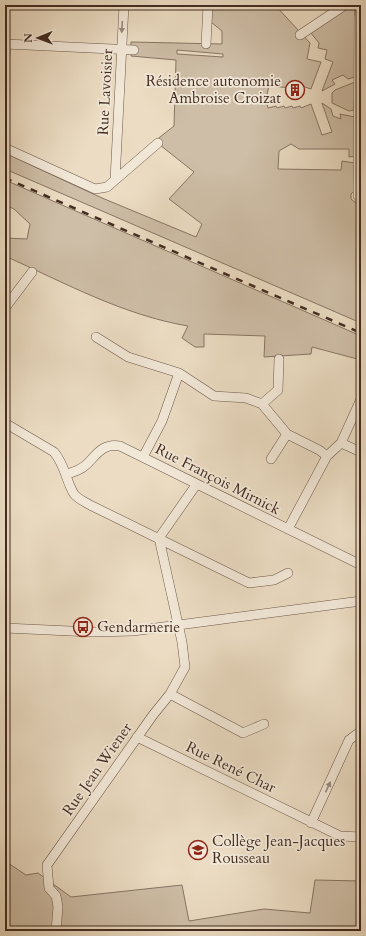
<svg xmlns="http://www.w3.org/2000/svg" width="366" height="936" font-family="Cardo,serif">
	<rect width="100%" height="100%" fill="#ebdcc3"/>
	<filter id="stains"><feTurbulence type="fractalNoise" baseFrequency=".005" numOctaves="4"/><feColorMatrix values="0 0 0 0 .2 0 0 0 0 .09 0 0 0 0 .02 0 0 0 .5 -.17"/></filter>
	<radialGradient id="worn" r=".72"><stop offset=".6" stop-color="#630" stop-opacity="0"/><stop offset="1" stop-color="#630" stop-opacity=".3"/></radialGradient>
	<!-- green -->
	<path fill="#cebea7" stroke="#887564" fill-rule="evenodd" d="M212 5H275L310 43 307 59 321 62 311 89 302 86 301 88 293 86 292 88 269 86 266 99 268 108 276 106 277 108 284 106 285 108 292 106 293 108 300 106 301 108 311 104 322 135 332 132 322 103 331 109 333 116 341 119 340 114 355 117V156L349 157V149H299L291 144 279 151 278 169 341 170 342 161 355 163 356 189 351 194V199L361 207V323L5 169V153L102 198 196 237 202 224 169 199 194 172 155 141 174 126 176 60 131 56V42L222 44V31L211 22ZM177 50 223 54V57L177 54Z
		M350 7 355 11V77L348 79 343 75 332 80 335 84 322 91 333 62 325 59 327 50 318 48 319 43 310 32Z
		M5 50H10L5 123Z
		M355 82 354 110 349 111 332 103V93L335 90Z
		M5 180 361 336V360L312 347 311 354 264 357 265 336 204 334V347H195L182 338 188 326C123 315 65 283 5 256V238L27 239 30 224 14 209 5 205Z
		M5 861 26 875 38 873 71 897 182 885 189 921 264 909 310 913 315 880 361 881V928L340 931H5Z"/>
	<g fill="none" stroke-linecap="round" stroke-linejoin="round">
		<defs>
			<path id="minor" d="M300 35 345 5
				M5 44 134 50
				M206 44 208 5
				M5 148 95 189 107 187 158 143
				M115 180 124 5
				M358 196 359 17 361 6
				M5 308 32 272
				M96 337 128 357 179 373 214 396 246 398 262 404
				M262 404 287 434 319 450 327 456
				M262 404 278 390 279 359
				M5 423 54 452C65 465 66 481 74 494 78 499 85 502 90 505L249 583 274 580 288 573
				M341 443 361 452
				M143 457 162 421 179 373
				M271 459 287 434
				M67 474C74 472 81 470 87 464 97 454 103 443 120 446L361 565
				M288 529 327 456 341 443 361 399
				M159 538 196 485
				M5 628 92 632 133 631 361 601
				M170 694 243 733 264 724
				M137 737 340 836 361 837
				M311 823 349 740 361 731
				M56 931 58 907 56 896 49 888 47 865 153 715 170 694 185 667 182 642 159 538"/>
		</defs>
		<!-- minor casing -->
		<use href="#minor" stroke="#6d584a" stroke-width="10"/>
		<!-- minor -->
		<use href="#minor" stroke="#f2e8d8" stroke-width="9"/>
		<!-- rail -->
		<path stroke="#432c21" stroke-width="2.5" stroke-dasharray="7 7" stroke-linecap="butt" d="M5 178 361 333"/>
	</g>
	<!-- one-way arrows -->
	<defs><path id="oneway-solid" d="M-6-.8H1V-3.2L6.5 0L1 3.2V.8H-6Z"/></defs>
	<g fill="#9a8a7c">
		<use href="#oneway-solid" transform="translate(122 27) rotate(93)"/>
		<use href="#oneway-solid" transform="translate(328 787) rotate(-65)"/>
	</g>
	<!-- icons -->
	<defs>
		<symbol id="building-ring" viewBox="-11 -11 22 22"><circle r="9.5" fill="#f2e8d8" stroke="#8f2418" stroke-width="1.5"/><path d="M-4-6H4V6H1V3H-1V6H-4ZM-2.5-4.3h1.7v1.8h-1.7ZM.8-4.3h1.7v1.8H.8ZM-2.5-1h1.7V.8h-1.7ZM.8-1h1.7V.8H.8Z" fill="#8f2418"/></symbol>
		<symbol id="bus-ring" viewBox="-11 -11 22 22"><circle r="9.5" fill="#f2e8d8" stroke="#8f2418" stroke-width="1.5"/><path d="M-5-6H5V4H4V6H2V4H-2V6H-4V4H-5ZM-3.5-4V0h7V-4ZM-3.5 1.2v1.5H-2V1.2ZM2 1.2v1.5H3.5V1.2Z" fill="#8f2418"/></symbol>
		<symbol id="school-ring" viewBox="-11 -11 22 22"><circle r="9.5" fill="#f2e8d8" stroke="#8f2418" stroke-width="1.5"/><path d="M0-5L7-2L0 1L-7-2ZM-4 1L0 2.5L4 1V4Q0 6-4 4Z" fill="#8f2418"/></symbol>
	</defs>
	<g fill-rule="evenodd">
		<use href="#building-ring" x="284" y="79" width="22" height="22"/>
		<use href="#bus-ring" x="72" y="616" width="22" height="22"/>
		<use href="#school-ring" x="187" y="839" width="22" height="22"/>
	</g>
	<g text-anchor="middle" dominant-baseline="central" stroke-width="3.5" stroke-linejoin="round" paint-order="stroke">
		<!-- poi labels -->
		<g font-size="15" fill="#432c21" stroke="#f2e8d8" text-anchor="start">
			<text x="281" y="81" text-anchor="end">Résidence autonomie<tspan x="281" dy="17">Ambroise Croizat</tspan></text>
			<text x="97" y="627">Gendarmerie</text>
			<text x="212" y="841">Collège Jean-Jacques<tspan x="212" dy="17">Rousseau</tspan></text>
		</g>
		<!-- street labels -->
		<g font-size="15" fill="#432c21" stroke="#f2e8d8">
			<text transform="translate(105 92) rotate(-87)">Rue Lavoisier</text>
			<text transform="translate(218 479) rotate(27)">Rue François Mirnick</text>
			<text transform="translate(231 767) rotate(26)">Rue René Char</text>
			<text transform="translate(97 769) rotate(-55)">Rue Jean Wiener</text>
		</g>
	</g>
	<!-- margin -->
	<rect width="366" height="936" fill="none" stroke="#ebdcc3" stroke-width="20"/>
	<rect x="6" y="6" width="354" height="924" fill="none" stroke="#432c21" stroke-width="2"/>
	<rect x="10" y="10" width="346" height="916" fill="none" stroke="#432c21"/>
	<!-- north arrow -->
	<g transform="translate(38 38) rotate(269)" stroke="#f2e8d8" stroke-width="3" paint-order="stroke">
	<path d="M0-3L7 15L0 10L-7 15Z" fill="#432c21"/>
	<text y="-6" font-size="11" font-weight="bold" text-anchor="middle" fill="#432c21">N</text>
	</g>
	<rect width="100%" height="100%" filter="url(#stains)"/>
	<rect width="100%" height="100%" fill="url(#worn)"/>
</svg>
